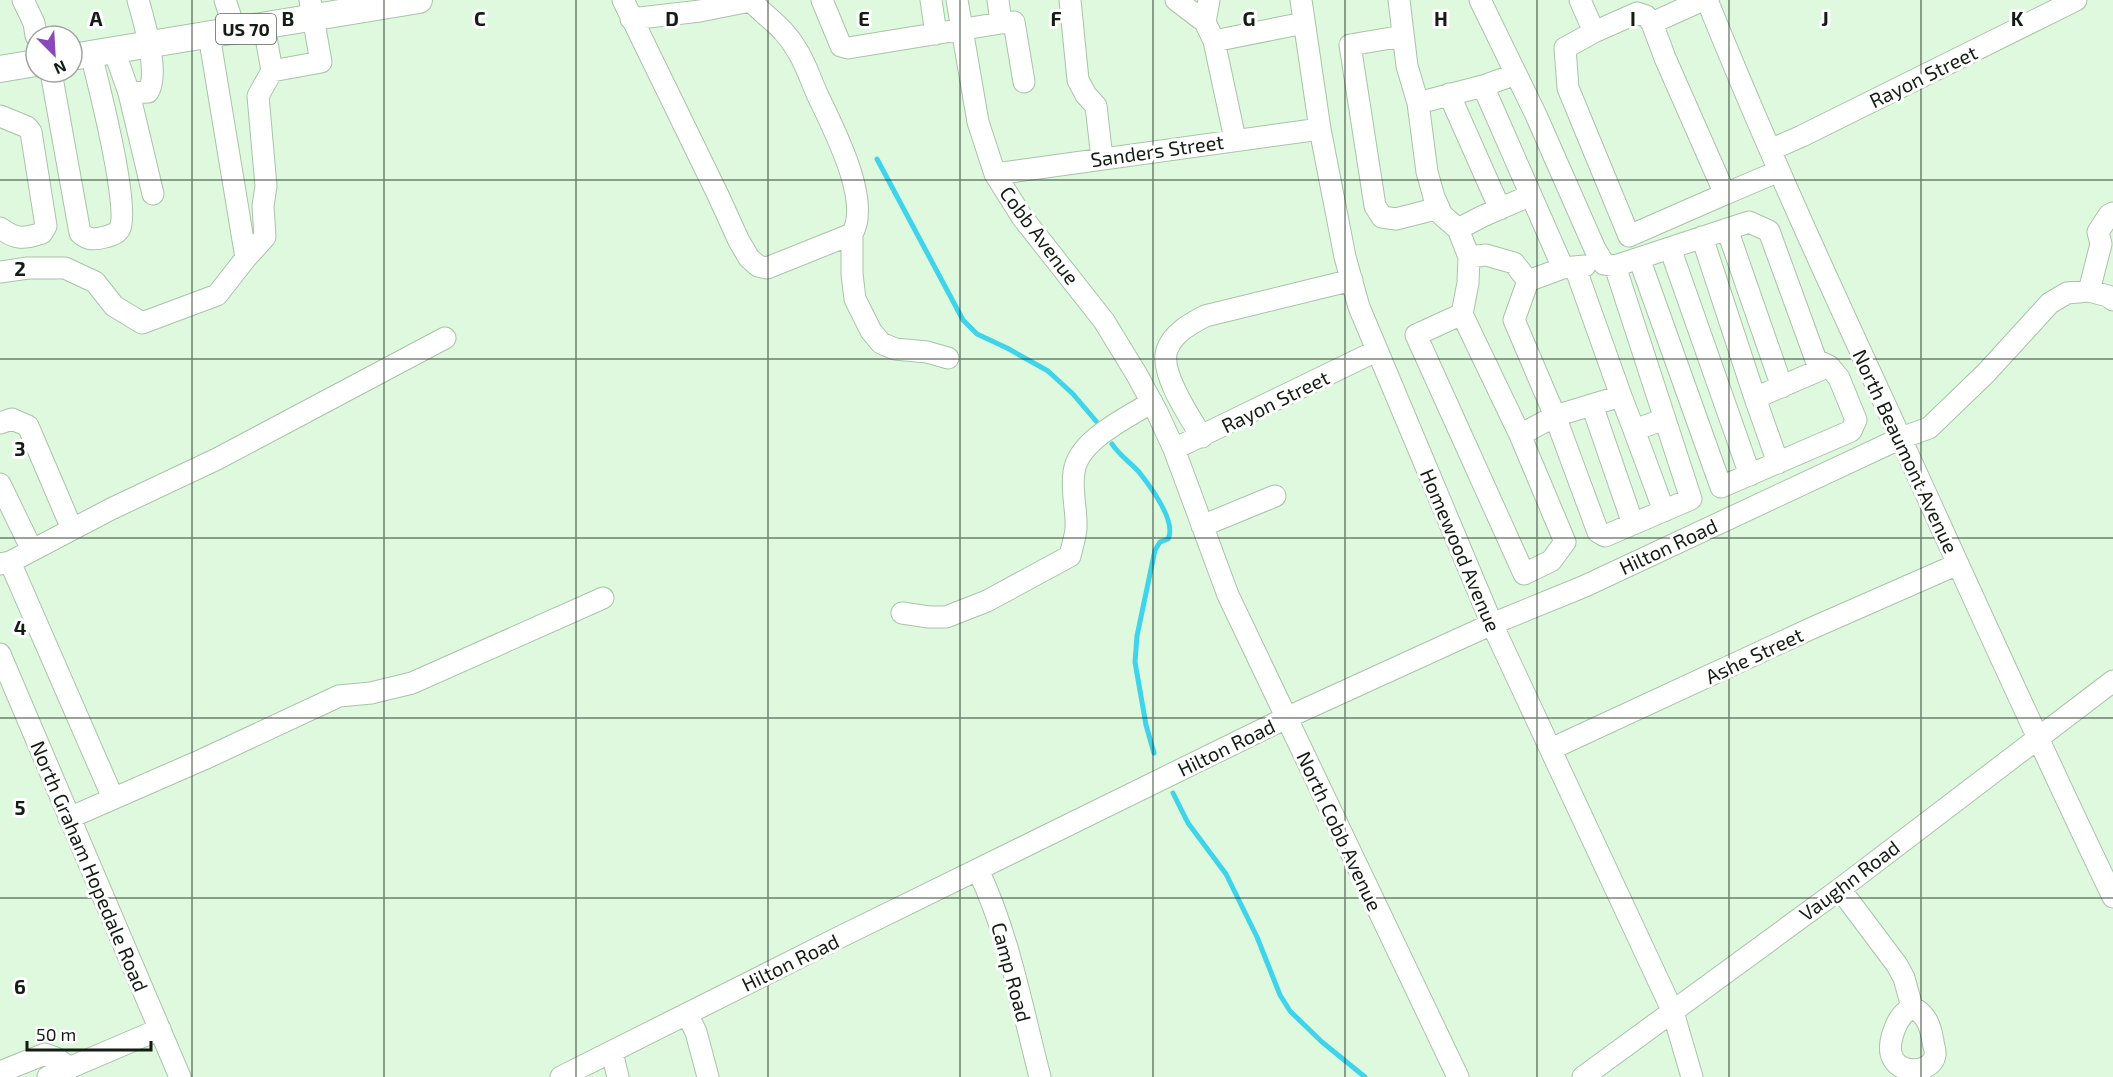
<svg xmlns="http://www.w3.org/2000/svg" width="2113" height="1077" font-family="'Exo 2',sans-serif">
	<rect width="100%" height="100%" fill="#def9de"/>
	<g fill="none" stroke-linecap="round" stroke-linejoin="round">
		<!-- stream -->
		<path stroke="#40d4ea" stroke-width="5" d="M877 159 963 320 977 334 1007 348 1048 371 1073 394 1096 421
			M1112 444C1119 455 1130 462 1139 472 1150 486 1177 522 1168 539L1160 542 1155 550 1137 636 1135 662 1146 725 1154 753
			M1173 793 1188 823 1226 874 1257 937 1280 995 1290 1011 1322 1042 1365 1077"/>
		<defs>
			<path id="minor" d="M23 0 34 23 36 36
				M225 0 235 30
				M623 0 718 195 739 241 749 258 758 266 767 268 852 234C872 201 833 128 818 96 811 81 806 64 797 50 784 27 767 18 750 0
				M822 0 841 46 848 48 1001 23 1014 22 1024 82
				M931 0 936 34
				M957 0 978 122 995 174 1022 217 1104 321 1137 375 1157 412 1174 449 1228 595 1458 1077
				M998 0 1001 23
				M1070 0 1078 80 1086 95 1096 106 1102 158
				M1176 0 1205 22 1214 41
				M1301 0 1320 129 1345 257 1359 307 1492 624 1673 1012 1692 1077
				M1399 0 1407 66 1418 103 1427 172 1434 197 1442 215 1458 229 1469 257 1468 283 1462 314
				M1480 0 1536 115 1595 249 1604 264 1615 266 1749 222 1769 231 1816 360 1829 366 1839 378 1856 420 1851 431 1721 487 1639 258
				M1580 0 1594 32 1637 13 1646 16 1652 23 1665 58 1725 194 1779 171
				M1707 0C1767 149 1834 294 1901 439 1971 592 2040 746 2113 897
				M631 19 700 11 750 1
				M1205 22 1209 0
				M1652 23 1703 0
				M264 26 272 71 321 62 310 0
				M1594 32 1565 48 1568 88 1629 236 1725 194
				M1403 36 1350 45 1375 206 1382 217 1396 219 1439 208
				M114 50 129 93 148 92C160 74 144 21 138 0
				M51 72 80 233C88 240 94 240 105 237 112 235 117 234 120 228 130 207 98 82 91 54
				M1516 74 1483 86 1563 268 1585 266
				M129 93 153 194
				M1449 94 1500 209
				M1418 103 1483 86
				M0 116 27 127 31 132 46 226 42 233C24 239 16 240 0 228
				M1235 139 1214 41 1304 23
				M1770 150 1802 136 2076 0
				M995 174 1320 129
				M1458 229 1483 216 1531 195
				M1727 229 1782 387
				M852 234V274L855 299 871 331 881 343 895 349 927 352 948 358
				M1702 237 1755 398
				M1670 248 1750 475
				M1469 257 1486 255 1514 263 1528 281
				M246 258 265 237 263 206 266 186 258 96 272 71
				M1575 267 1621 396 1555 416 1598 532 1605 536 1691 499 1615 266
				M0 272 28 268H65L95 282 114 306 142 323 217 295 246 258 209 35
				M1528 281 1563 268
				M2089 291 2101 244 2098 232 2109 215 2113 213
				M1621 396 1634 430
				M1592 405 1633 524
				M0 423 12 419 28 426 72 529
				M1520 435 1462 314 1416 335 1524 574 1551 561 1565 542 1520 435 1555 416 1514 320 1528 281
				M1202 437C1190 418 1159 372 1167 350 1173 333 1190 324 1205 316L1352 280
				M1174 449 1376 351
				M1778 463 1755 398 1829 366
				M0 484 32 550
				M1664 511 1634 430 1665 419
				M1202 526 1275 496
				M10 562 113 798
				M0 564 10 562 111 509 217 459 445 338
				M902 613 929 617H946L987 601 1070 556C1072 547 1075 538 1076 529 1077 510 1071 491 1074 472 1078 440 1127 418 1152 402
				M0 654 180 1077
				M1551 749 1810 629 1958 564
				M69 818 204 759 339 696 371 693 412 683 603 598
				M978 870C1009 935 1022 1008 1040 1077
				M1840 889 1897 965 1904 978 1912 1007
				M1912 1007C1927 1015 1930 1025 1933 1041 1933 1045 1936 1051 1935 1055 1932 1077 1881 1077 1892 1037 1896 1023 1900 1015 1912 1007Z
				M687 1014 696 1032 708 1077
				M612 1052 618 1077
				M0 1072 45 1054 56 1058 70 1068
				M48 1077 160 1029
				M561 1077 836 939 1286 718 1492 624 1585 586 1901 438 1929 428 1986 373 2050 303 2067 293 2089 291 2108 296 2113 300
				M1583 1077 1840 889 2113 681"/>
			<path id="major" d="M72 57 419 0
				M0 69 36 63"/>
		</defs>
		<!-- minor casing -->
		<use href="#minor" stroke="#a9c3a9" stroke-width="23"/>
		<!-- major casing -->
		<use href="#major" stroke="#a9c3a9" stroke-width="28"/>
		<!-- minor -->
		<use href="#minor" stroke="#fff" stroke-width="21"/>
		<!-- major -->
		<use href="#major" stroke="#fff" stroke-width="26"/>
	</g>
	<!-- grid -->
	<path fill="none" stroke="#131d13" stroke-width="1.5" stroke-opacity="0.55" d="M192 0V1077M384 0V1077M576 0V1077M768 0V1077M960 0V1077M1153 0V1077M1345 0V1077M1537 0V1077M1729 0V1077M1921 0V1077M0 180H2113M0 359H2113M0 538H2113M0 718H2113M0 898H2113"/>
	<g text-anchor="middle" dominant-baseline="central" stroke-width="6" stroke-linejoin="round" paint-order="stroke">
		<!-- shield labels -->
		<rect fill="#fff" stroke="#5a615a" stroke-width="1.5" x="216" y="14" width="60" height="30" rx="4.5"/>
		<g font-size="18" font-weight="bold" fill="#131d13">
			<text x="246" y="29">US 70</text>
		</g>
		<!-- street labels -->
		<g font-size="20" fill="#131d13" stroke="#fff">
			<text transform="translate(1923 76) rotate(-26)">Rayon Street</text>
			<text transform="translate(1157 150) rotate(-8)">Sanders Street</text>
			<text transform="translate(1040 235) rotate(53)">Cobb Avenue</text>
			<text transform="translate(1275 401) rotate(-26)">Rayon Street</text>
			<text transform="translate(1906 451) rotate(65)">North Beaumont Avenue</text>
			<text transform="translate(1668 546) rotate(-25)">Hilton Road</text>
			<text transform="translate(1461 550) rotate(67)">Homewood Avenue</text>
			<text transform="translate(1754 655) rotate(-25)">Ashe Street</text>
			<text transform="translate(1226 747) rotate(-26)">Hilton Road</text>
			<text transform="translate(1340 831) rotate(65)">North Cobb Avenue</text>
			<text transform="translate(90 866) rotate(67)">North Graham Hopedale Road</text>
			<text transform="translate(1849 880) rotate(-37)">Vaughn Road</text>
			<text transform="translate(790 962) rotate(-26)">Hilton Road</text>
			<text transform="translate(1012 972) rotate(75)">Camp Road</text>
		</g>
	</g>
	<g font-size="20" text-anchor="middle" font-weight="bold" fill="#131d13" stroke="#fff" stroke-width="6" stroke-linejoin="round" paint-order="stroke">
		<text x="96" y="26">A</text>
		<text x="288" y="26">B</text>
		<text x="480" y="26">C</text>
		<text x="672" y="26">D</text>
		<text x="864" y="26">E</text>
		<text x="1056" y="26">F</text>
		<text x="1249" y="26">G</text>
		<text x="1441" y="26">H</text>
		<text x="1633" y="26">I</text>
		<text x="1825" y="26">J</text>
		<text x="2017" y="26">K</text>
		<text x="20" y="276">2</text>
		<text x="20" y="456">3</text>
		<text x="20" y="635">4</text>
		<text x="20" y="815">5</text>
		<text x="20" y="994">6</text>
	</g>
	<!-- north arrow -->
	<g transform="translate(54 54) rotate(156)"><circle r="28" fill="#ffffff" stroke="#a1a5a1" stroke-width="1.5"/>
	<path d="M0-4.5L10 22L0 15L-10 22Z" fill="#8b48bc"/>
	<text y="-9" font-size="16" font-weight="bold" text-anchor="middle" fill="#131d13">N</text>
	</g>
	<!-- scale -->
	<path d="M27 1041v9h124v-9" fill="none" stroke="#131d13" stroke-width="3"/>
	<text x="36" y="1041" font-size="18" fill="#131d13" stroke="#ffffff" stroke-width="4.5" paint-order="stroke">50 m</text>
</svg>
